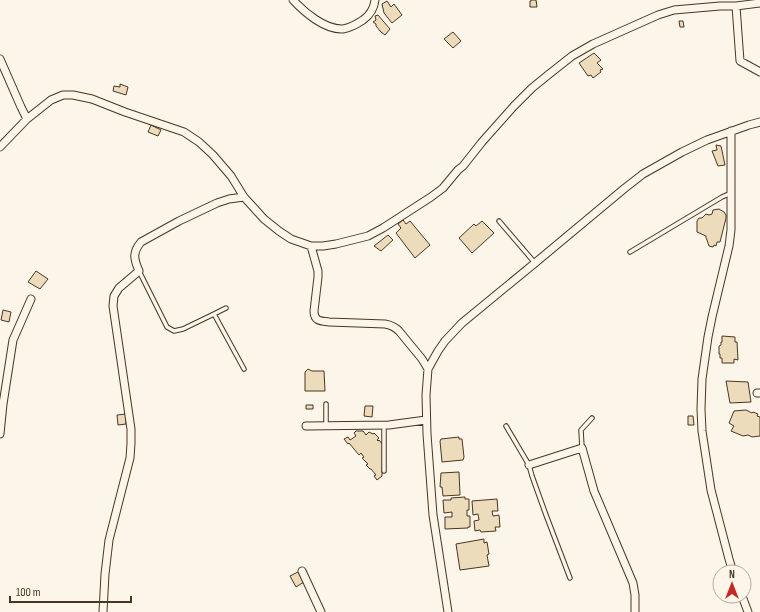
<svg xmlns="http://www.w3.org/2000/svg" width="760" height="612" font-family="'Sofia Sans Condensed',sans-serif">
	<rect width="100%" height="100%" fill="#fbf6e9"/>
	<!-- building -->
	<path fill="#ecdcbc" stroke="#4a3520" d="M531 0H536L537 7H530V1H531Z
		M387 1 391 7 394 4 402 15 392 23 384 13 382 4Z
		M378 15 390 29 385 35 381 32 376 26V24L373 22 376 20 375 16Z
		M679 21H683L684 27H680Z
		M453 32 461 41 453 48 444 39Z
		M594 53 601 60 597 63 603 69 600 70 601 72 593 78 591 75 588 76 579 63Z
		M120 84 128 87 126 95 113 91 114 86 120 87Z
		M151 125 161 130 158 136 148 132Z
		M716 145 721 146 725 165 718 166 712 151 717 150Z
		M719 209 724 212 726 215V218L720 242H717L716 246 714 245 713 247 709 246 707 240 706 238V236L697 232V221L699 218H702L706 214 709 215 712 214 713 210Z
		M403 220 406 224 410 221 430 245 415 258 396 233 401 228 398 224Z
		M482 221 494 233 472 253 459 238 474 224 476 226Z
		M388 235 393 240 381 251 374 246Z
		M36 271 48 279 40 289 28 282Z
		M3 310 11 312 9 322 1 320Z
		M722 336 735 337V342H737L738 360 734 359V363H722V358H720V354H719V346L721 345V342H722Z
		M308 369 312 371H324L325 391H305V372Z
		M726 381 748 382 751 402 730 403Z
		M306 405H313V409H306Z
		M365 406H373L372 417 364 416Z
		M746 410 752 413 753 412 758 414 757 416 760 417V436L752 437 748 435 743 436 731 431 734 426 729 423 734 411Z
		M126 414V424L118 425 117 415Z
		M688 416H693L694 425H688Z
		M356 431H363L366 435 369 432 373 434 374 433 379 438 377 440 378 441 379 440 383 445 382 446 383 447 382 476 377 480 374 476 376 475 371 469H370L366 465 368 464 362 458 364 457 361 453 359 455 349 443 348 444 344 439 348 437 350 440 356 436 354 433Z
		M459 437V439H462L464 457 463 460 442 462 440 441 441 439Z
		M459 472 460 495 443 496 442 487H440L441 473Z
		M465 497V499H469V510H467V516H470V527H468V528L445 529V517H452V512L444 513 443 500H451V498Z
		M497 499 498 511H492L493 516 499 515 500 527H495L496 531 481 532 480 530 475 531 474 521 479 520 478 514 473 515 472 501Z
		M484 539V543L487 542 489 554 487 555 489 566 460 570 456 544Z
		M298 572 304 582 296 587 290 576Z"/>
	<g fill="none" stroke-linecap="round" stroke-linejoin="round">
		<defs>
			<path id="service" d="M499 221 535 263
				M630 252 722 197 731 193
				M139 271 167 327 174 331 183 329 214 314 244 369
				M214 314 226 308
				M326 404V426
				M384 425V471
				M506 426 529 465 532 476 546 515 570 578
				M582 448 581 430 592 418"/>
			<path id="minor" d="M293 0C304 12 325 30 343 29 349 28 357 24 363 20 370 15 374 9 375 0
				M736 6 740 61 760 72
				M0 59 21 107 27 119
				M731 131V230L729 246 712 317 708 337 702 379 701 409 702 431 711 490 729 559 733 572
				M0 147 27 119 51 100 63 95H73L92 99 125 112 184 132 199 142 213 155 231 176 244 197 264 219 279 231 291 239 311 246H323L336 244 368 236 383 228 431 197 443 188 458 170 463 166 482 142 514 106 532 88 548 75 572 56 593 44 658 15 674 10 720 6H736L760 3
				M311 246 318 271V277L314 311C314 321 320 321 329 322L385 324C391 325 395 327 399 331L422 359 428 369
				M757 393H760
				M306 426 389 425 426 420
				M0 434 3 404 13 340 31 299
				M529 465 582 448 594 491 633 583 635 595V612
				M302 571 321 612
				M742 596 748 612
				M103 612 105 574 109 540 130 458 131 443V429L113 306 114 296 119 288 139 271C134 259 132 253 141 242L179 221 217 203 229 199 244 197
				M448 612 433 515 427 434 426 395 428 369 438 351 445 341 462 323 535 263 625 188 643 174 682 152 707 140 749 125 760 122"/>
		</defs>
		<!-- service casing -->
		<use href="#service" stroke="#4a3520" stroke-width="5.5"/>
		<!-- minor casing -->
		<use href="#minor" stroke="#4a3520" stroke-width="9"/>
		<!-- service -->
		<use href="#service" stroke="#fbf6e9" stroke-width="3.5"/>
		<!-- minor -->
		<use href="#minor" stroke="#fbf6e9" stroke-width="7"/>
	</g>
	<!-- north arrow -->
	<g transform="translate(732 584)"><circle r="19" fill="#fbf6e9" stroke="#b4a999"/>
	<path d="M0-3L7 15L0 10L-7 15Z" fill="#c62828"/>
	<text y="-6" font-size="11" font-weight="bold" text-anchor="middle" fill="#4a3520">N</text>
	</g>
	<!-- scale -->
	<path d="M10 596v6h121v-6" fill="none" stroke="#4a3520" stroke-width="2"/>
	<text x="16" y="596" font-size="12" fill="#4a3520" stroke="#fbf6e9" stroke-width="3" paint-order="stroke">100 m</text>
</svg>
